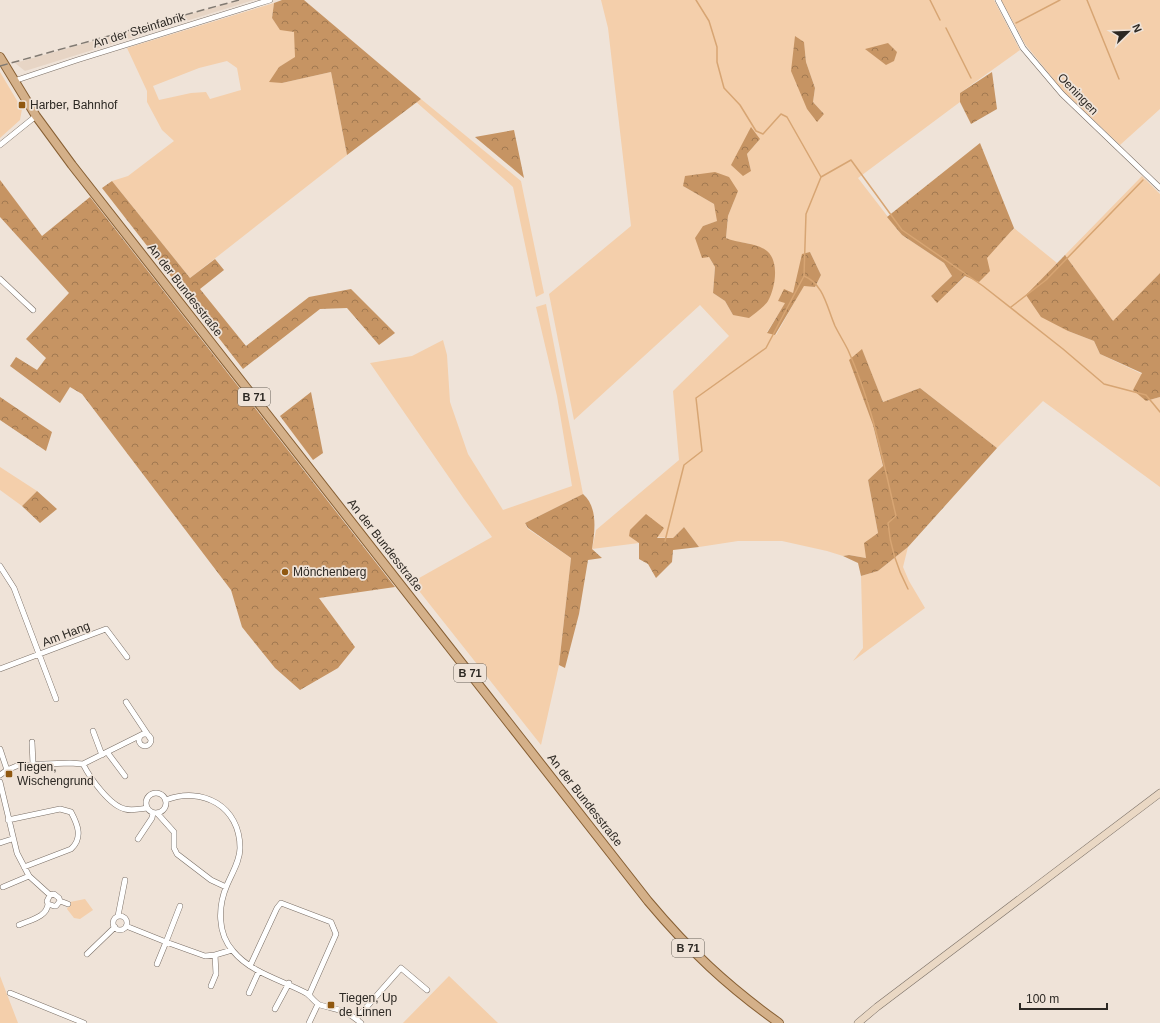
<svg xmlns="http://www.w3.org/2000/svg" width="1160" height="1023" font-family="Arial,sans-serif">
	<defs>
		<pattern id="forest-crowns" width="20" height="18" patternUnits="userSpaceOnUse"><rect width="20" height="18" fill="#c69463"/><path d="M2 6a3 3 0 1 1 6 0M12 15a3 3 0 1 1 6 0" fill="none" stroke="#a17951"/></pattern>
	</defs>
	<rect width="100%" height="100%" fill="#efe3d8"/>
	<!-- built -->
	<path fill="#e7d5c5" d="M240 0H254L25 71 15 63Z"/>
	<!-- green -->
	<path fill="#f4cfab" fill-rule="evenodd" d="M601 0H994L1020 50 960 93V102L858 178 902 235 944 263 952 276 931 296 937 302 986 258 1014 228 1057 263 1027 295 1068 331 1094 341 1100 354 1142 374 1146 401 1160 397V487L1043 401 997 448 920 388 883 402 862 350 873 425 883 467 868 480 878 533 866 558 849 555 843 556 827 551 782 541H738L699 547 684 527 673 538 630 536 639 543 592 549 596 530 679 460 673 391 729 336 700 305 574 420 549 294 631 226 608 28ZM804 42 806 62 815 88 813 102 824 114 807 109ZM760 139 747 154 751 171 739 149ZM683 186 734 201 728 216 726 238 733 241 751 244 733 315 725 301 713 293 715 267 709 257 703 226 718 221 714 204ZM810 252 821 275 815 287 804 285 776 335 767 332 786 302 778 301 793 293Z
		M1001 0H1160V109L1120 145 1063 91 1025 44Z
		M274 3 272 18 280 29 295 32V58L279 67 282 83 331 72 347 155 190 278 112 181 128 176 174 141 162 130 147 102V91L127 48ZM227 61 237 68 241 90 210 99 206 92 191 93 159 100 153 86 199 68Z
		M0 72 22 109 20 120 0 138Z
		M421 99 521 181 544 293 536 297 513 187 415 101Z
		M1142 176 1160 194V273L1113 322 1065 255Z
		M546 304 583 494 525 523 528 529 571 558 559 665 541 745 412 582 492 537 464 499 370 363 412 356 443 340 447 355 450 402 468 454 503 510 572 486 557 396 536 307Z
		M0 467 37 491 22 506 0 490Z
		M908 547 903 567 909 581 925 608 853 661 863 648 861 576 878 571Z
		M85 899 93 910 80 919 74 918 67 909 70 902Z
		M0 976 18 1023H0Z
		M449 976 498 1023H403Z"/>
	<!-- forest -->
	<path fill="url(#forest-crowns)" d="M282 0H304L421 99 347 155 331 72 282 83 269 82 279 67 295 57 294 32 280 30 272 18 274 3Z
		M795 36 804 42 806 62 815 88 813 102 824 114 817 122 807 109 791 71Z
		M888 43 897 52 894 61 886 65 865 49Z
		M992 72 997 109 971 124 960 102V93Z
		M751 127 760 139 747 154 751 171 743 176 731 165Z
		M514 130 524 178 475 137Z
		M980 143 1014 228 987 258 990 271 979 282 965 276 937 303 931 296 952 276 944 263 902 235 887 217Z
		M715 172 729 177 738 191 728 216 726 238C739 244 756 242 767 251 780 262 775 289 768 301 764 307 755 313 749 318L733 315 725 301 713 293 715 267 709 257 702 258 695 238 703 226 717 221 714 204 683 186 685 176Z
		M0 180 42 236 90 197 395 587 319 598 355 647 338 668 300 690 275 668 242 627 231 590 82 394 70 387 60 403 10 366 16 357 37 370 46 358 26 339 69 293 0 217Z
		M112 181 190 278 215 259 224 270 200 289 246 346 309 297 351 289 395 333 379 345 347 308 320 309 243 369 102 188Z
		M810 252 821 275 815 287 804 286 775 335 767 333 785 303 778 301 784 289 793 293 802 254Z
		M1065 255 1113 321 1160 273V397L1146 401 1133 390 1142 373 1100 354 1094 341 1068 331 1041 317 1026 295Z
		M862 349 883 402 920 388 997 448 908 547 878 571 861 576 858 563 843 556 849 555 866 558 864 543 878 533 868 480 883 466 873 425 849 360Z
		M311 392 323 453 313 460 280 416Z
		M0 397 52 432 46 451 0 420Z
		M37 491 57 509 40 523 22 506Z
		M583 494C598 507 595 531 592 549L602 558 588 560 579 614 565 668 559 665 571 558 528 528 525 523Z
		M646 514 664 528 657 538H673L684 527 699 547 673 550 672 562 656 578 648 564 639 559V543L629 536 630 530Z"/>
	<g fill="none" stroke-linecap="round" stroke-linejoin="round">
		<!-- stream -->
		<path stroke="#d7a573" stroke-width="1.5" d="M696 0 709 21 717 47V62L724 88 740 105 756 131 763 134 781 114 787 117 821 177
			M930 0 940 20
			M1087 0 1119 79
			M1016 23 1060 0
			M946 28 971 78
			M804 276C824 284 827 308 835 326 839 334 844 342 848 350 872 403 883 461 896 516L888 523C890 547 897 568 908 589
			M1011 307 1046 280 1143 180
			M665 541 684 465 702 451 696 398 766 348 804 276 806 214 821 177 851 160 902 230 983 286 1063 349 1104 384 1146 395 1160 412"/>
		<defs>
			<path id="street" d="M998 0 1023 48 1062 94 1160 188
				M14 81 77 60 270 0
				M0 145 36 116
				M0 279 33 310
				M0 566 14 588 56 699
				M0 669 106 629 127 657
				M126 702 150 738
				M93 731 102 755
				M139 740a6 6 0 1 1 12 0a6 6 0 1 1-12 0Z
				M32 742 33 764
				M0 749 7 770
				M107 752 125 776
				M83 764C90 778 110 806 125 809 132 811 140 809 147 808
				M0 775 7 770 19 765 70 763 83 764 143 734
				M0 782 17 853 29 876 50 895 54 894 59 898 60 901 56 906H54L48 904 47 901 50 895
				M146 803a10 10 0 1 1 20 0a10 10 0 1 1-20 0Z
				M166 800C202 786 240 806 240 848 240 861 232 873 227 885 218 906 217 933 233 951 251 973 282 980 306 993 311 996 315 1003 320 1005 340 1011 343 1008 361 1023
				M157 813 174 832V848L177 854 211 880 226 887
				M8 820 60 809 71 812C78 825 83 838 71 849L24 867
				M138 839 152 818 153 813
				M0 843 12 839
				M3 887 29 876
				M60 901 68 904
				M180 906 166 942 205 956 215 955
				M118 916 125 880
				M113 923a7 7 0 1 1 14 0a7 7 0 1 1-14 0Z
				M19 925C30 920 47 917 48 904
				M126 926 166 942 157 964
				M87 954 115 927
				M250 966 277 908 281 903 331 922 336 934 309 995
				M211 986 216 974 215 955 232 950
				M10 993 84 1023
				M249 993 259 971
				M275 1009 289 983
				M356 1019 401 968 427 990
				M309 1023 318 1004"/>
			<path id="secondary" d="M858 1023 877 1007 1160 793"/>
			<path id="primary" d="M0 57 36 116 72 165 648 901C690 951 726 985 779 1023"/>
		</defs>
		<!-- street casing -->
		<use href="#street" stroke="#796e65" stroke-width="6"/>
		<!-- secondary casing -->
		<use href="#secondary" stroke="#796e65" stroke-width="8"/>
		<!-- primary casing -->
		<use href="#primary" stroke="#875f33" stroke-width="10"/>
		<!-- street -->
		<use href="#street" stroke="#fff" stroke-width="5"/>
		<!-- secondary -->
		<use href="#secondary" stroke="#ead8c4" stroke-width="7"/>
		<!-- primary -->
		<use href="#primary" stroke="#d4b089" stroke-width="8"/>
		<!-- rail -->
		<path stroke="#817a72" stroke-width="1.5" stroke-dasharray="8 4" stroke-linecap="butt" d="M0 66 239 0"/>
	</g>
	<!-- markers -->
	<g fill="#905810" stroke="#efe3d8" stroke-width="1.5">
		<rect x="18" y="101" width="8" height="8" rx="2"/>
		<circle cx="285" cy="572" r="4"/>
		<rect x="5" y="770" width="8" height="8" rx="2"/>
		<rect x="327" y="1001" width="8" height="8" rx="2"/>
	</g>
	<g text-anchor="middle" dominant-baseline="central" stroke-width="3.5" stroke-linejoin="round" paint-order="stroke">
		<!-- shield labels -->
		<g fill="#efe3d8" stroke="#666059" stroke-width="1">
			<rect x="238" y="388" width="32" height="18" rx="3"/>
			<rect x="454" y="664" width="32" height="18" rx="3"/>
			<rect x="672" y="939" width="32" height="18" rx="3"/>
		</g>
		<g font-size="11" font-weight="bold" fill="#2c2823">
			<text x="254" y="397">B 71</text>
			<text x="470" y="673">B 71</text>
			<text x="688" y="948">B 71</text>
		</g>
		<!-- street labels -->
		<g font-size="12" fill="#2c2823" stroke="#efe3d8">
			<text transform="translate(139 30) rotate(-17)">An der Steinfabrik</text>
			<text transform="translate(1078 94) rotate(46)">Oeningen</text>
			<text transform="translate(185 290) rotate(52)">An der Bundesstraße</text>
			<text transform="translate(385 545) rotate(52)">An der Bundesstraße</text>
			<text transform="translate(66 634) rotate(-21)">Am Hang</text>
			<text transform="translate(585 800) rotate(52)">An der Bundesstraße</text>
		</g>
		<!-- poi labels -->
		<g font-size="12" fill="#2c2823" stroke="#efe3d8" text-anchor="start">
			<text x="30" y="105">Harber, Bahnhof</text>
			<text x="293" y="572">Mönchenberg</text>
			<text x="17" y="767">Tiegen,<tspan x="17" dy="14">Wischengrund</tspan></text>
			<text x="339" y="998">Tiegen, Up<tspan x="339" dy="14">de Linnen</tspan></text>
		</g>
	</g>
	<!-- north arrow -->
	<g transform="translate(1128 32) rotate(67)" stroke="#efe3d8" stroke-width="3" paint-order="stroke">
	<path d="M0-3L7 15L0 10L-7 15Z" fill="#2c2823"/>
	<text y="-6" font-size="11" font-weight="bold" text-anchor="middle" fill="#2c2823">N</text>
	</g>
	<!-- scale -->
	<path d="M1020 1003v6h87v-6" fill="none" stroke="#2c2823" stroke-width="2"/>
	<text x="1026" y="1003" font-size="12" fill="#2c2823" stroke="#efe3d8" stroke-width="3" paint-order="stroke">100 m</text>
</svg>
